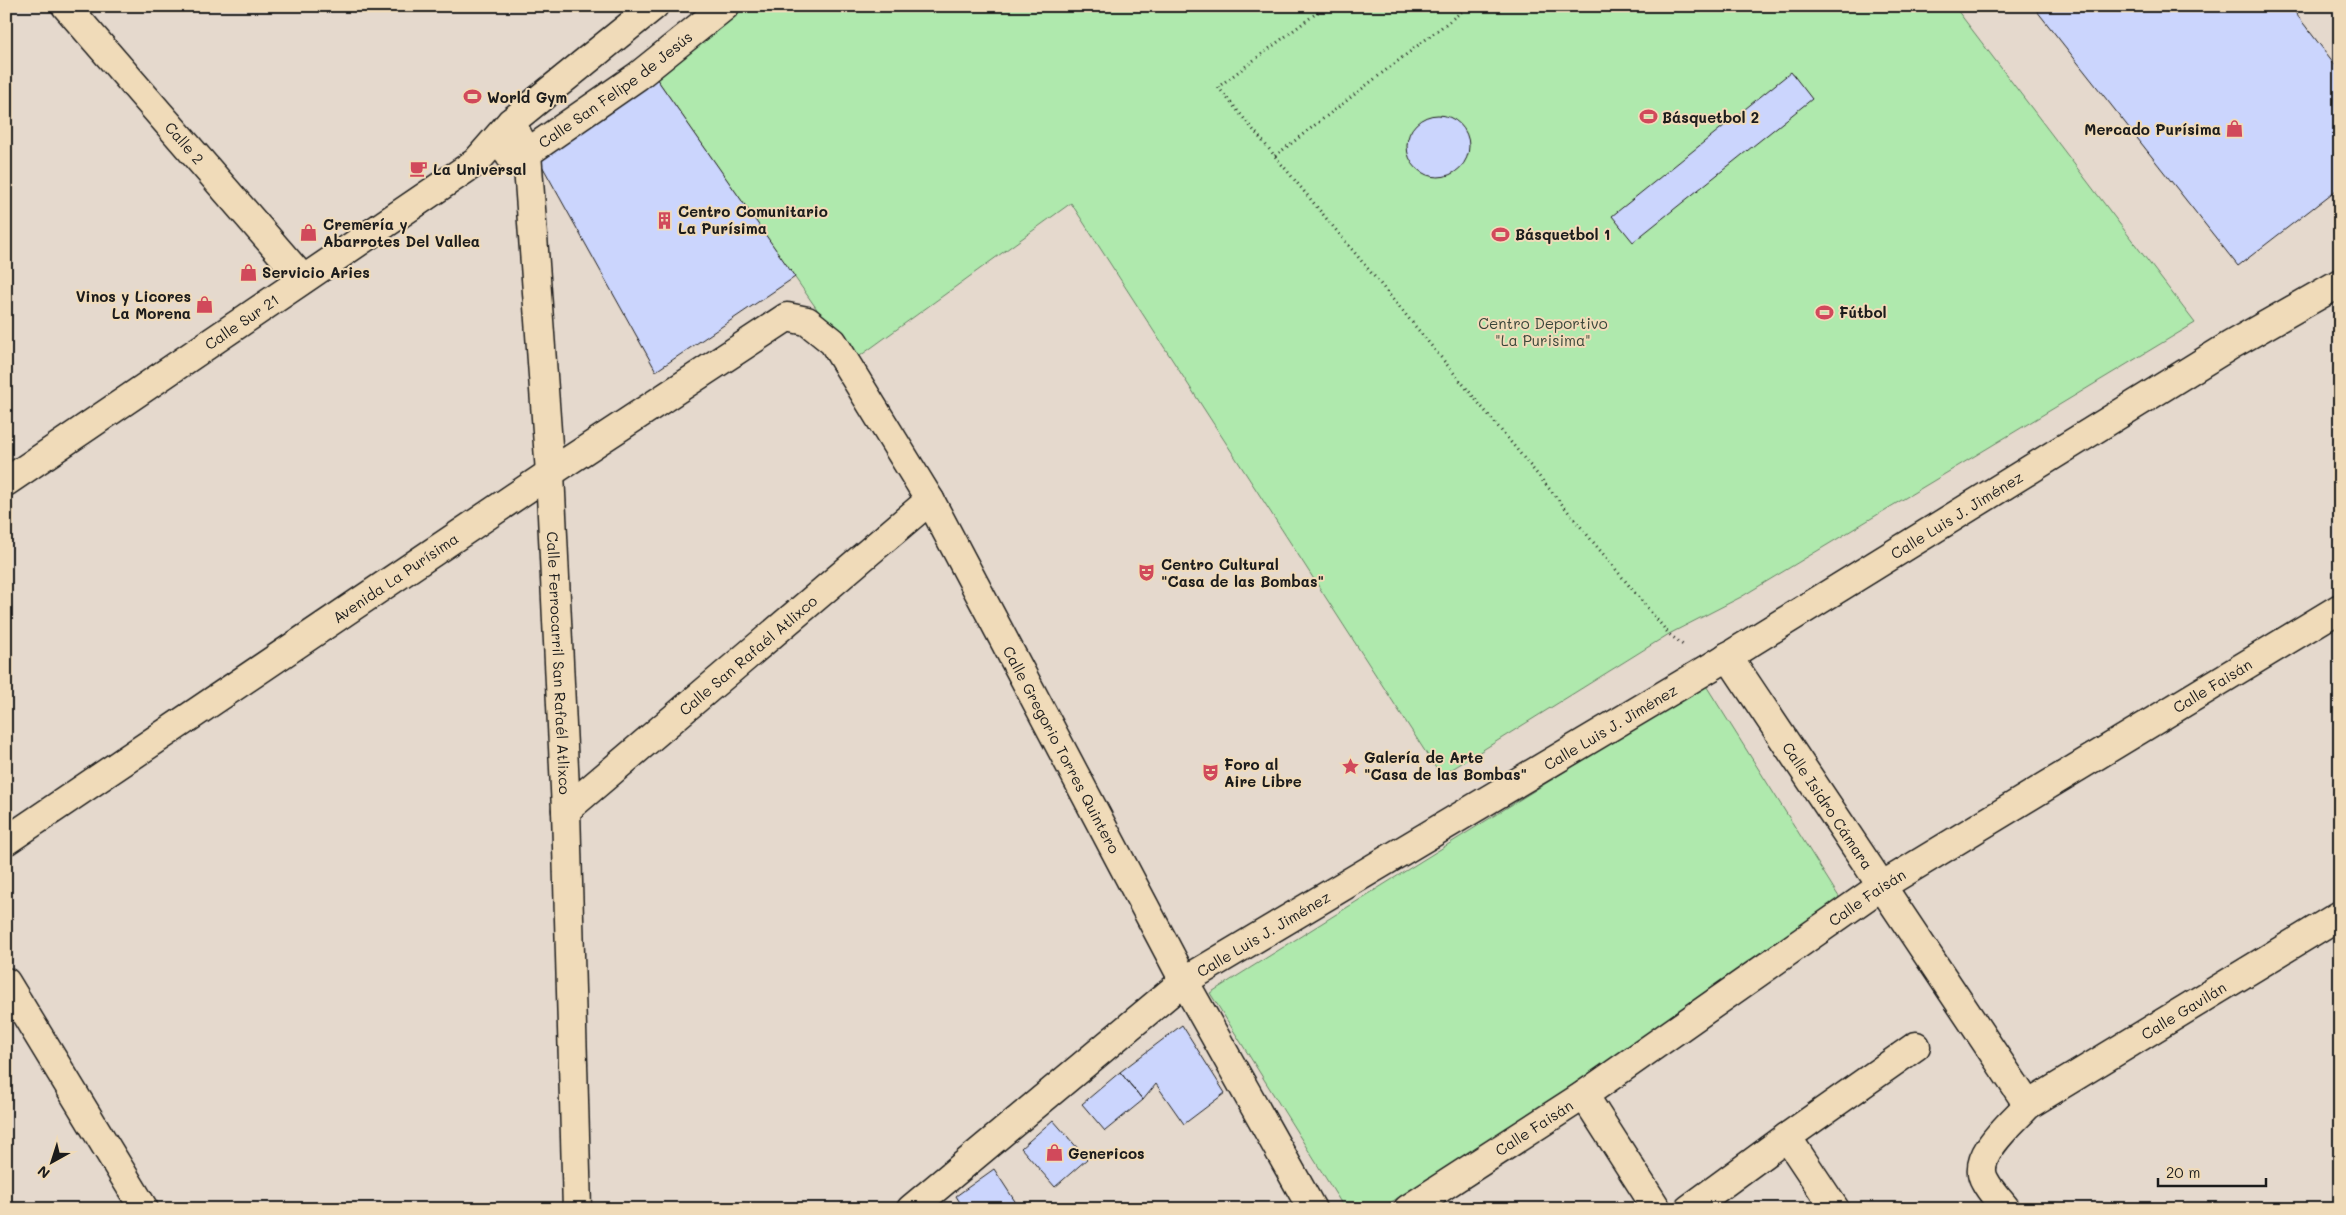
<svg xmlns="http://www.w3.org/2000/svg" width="2346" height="1215" font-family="Mali,sans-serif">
	<rect width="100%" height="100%" fill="#e5d9cd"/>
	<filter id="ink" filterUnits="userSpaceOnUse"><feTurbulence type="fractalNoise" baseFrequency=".02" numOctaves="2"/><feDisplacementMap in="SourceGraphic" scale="10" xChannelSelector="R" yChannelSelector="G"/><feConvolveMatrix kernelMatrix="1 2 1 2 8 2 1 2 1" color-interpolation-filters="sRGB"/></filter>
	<g filter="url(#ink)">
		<!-- green -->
		<path fill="#afe9ad" stroke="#668264" d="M746 6H1954L2195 323 1741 597 1669 634 1441 776 1071 203 853 361 654 75Z
			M1705 684 1851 916 1380 1209H1345L1210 993Z"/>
		<!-- building -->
		<path fill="#cbd5fd" stroke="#1c1c1c" d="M2033 6H2290L2340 71V187L2238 266Z
			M1791 72 1812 99 1633 242 1612 216Z
			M654 75 795 277 656 371 540 162Z
			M1407 146a31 31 0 1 1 62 0a31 31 0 1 1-62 0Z
			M1182 1025 1225 1093 1184 1124 1156 1084 1143 1100 1120 1072Z
			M1120 1072 1143 1100 1105 1131 1082 1104Z
			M1053 1120 1087 1159 1055 1187 1021 1148Z
			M994 1169 1020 1209H964L956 1196Z"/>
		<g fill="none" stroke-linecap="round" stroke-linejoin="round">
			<defs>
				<g id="minor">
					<path id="s1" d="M66 6 303 279"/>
					<path id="s2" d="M511 122 527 153 550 473 566 810 577 1209"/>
					<path id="s3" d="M510 156 527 153 638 76 725 6"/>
					<path id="s4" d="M6 482 476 162 511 122 654 6"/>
					<path id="s5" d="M1728 656 2028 1105"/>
					<path id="s6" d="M566 810 930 500"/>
					<path id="s7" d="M6 841 550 473 787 317 807 321 833 342 930 500 1184 981 1312 1209"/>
					<path d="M6 982 144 1209"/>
					<path d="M1584 1095 1657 1209"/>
					<path d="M1787 1137 1835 1209"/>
					<path id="s8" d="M911 1209 1184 981 1711 667 2231 345 2340 283"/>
					<path id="s9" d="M1408 1209 1584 1095 1880 887 2340 608"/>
					<path d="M1689 1209 1787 1137 1916 1046"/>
					<path id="s10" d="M2006 1209C1999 1200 1990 1191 1985 1181 1970 1156 2013 1122 2028 1105L2340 915"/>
				</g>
			</defs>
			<!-- minor casing -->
			<use href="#minor" stroke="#1c1c1c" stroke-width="31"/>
			<!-- path -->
			<path stroke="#1c1c1c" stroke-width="3" stroke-dasharray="1 4" stroke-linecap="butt" d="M1326 6 1218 87 1669 634 1683 645
				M1275 156 1469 6"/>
			<!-- minor -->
			<use href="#minor" stroke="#f0dbb9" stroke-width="28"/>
		</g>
	</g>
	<!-- icons -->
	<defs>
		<symbol id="stadium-bare" viewBox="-9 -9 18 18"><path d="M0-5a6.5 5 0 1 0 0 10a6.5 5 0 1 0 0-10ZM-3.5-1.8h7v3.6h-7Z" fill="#d1495b" stroke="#f0dbb9" stroke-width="2.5" paint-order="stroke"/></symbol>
		<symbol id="shop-bare" viewBox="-9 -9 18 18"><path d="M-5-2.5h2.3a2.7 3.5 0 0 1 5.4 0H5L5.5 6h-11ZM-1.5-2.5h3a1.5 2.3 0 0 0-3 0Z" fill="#d1495b" stroke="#f0dbb9" stroke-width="2.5" paint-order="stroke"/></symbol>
		<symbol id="cafe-bare" viewBox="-9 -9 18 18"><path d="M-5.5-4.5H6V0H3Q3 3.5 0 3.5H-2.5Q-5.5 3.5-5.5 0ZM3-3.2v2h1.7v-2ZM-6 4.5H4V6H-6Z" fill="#d1495b" stroke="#f0dbb9" stroke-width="2.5" paint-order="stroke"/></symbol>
		<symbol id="building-bare" viewBox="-9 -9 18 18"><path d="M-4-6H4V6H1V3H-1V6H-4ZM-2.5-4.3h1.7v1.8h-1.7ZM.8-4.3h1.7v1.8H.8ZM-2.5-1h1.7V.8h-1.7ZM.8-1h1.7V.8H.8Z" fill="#d1495b" stroke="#f0dbb9" stroke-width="2.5" paint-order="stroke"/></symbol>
		<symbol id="theatre-bare" viewBox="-9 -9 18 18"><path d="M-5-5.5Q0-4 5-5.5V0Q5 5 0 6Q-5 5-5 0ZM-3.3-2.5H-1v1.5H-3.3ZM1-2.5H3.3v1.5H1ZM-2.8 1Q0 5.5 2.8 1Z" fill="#d1495b" stroke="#f0dbb9" stroke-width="2.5" paint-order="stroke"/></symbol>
		<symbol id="sight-bare" viewBox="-9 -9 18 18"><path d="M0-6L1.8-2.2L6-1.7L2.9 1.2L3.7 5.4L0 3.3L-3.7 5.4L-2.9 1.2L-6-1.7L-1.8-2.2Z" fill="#d1495b" stroke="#f0dbb9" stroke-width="2.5" paint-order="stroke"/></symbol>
	</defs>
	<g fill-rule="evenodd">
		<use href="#stadium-bare" x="460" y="84" width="25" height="25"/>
		<use href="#stadium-bare" x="1636" y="104" width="25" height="25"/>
		<use href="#shop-bare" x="2222" y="116" width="25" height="25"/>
		<use href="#cafe-bare" x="406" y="156" width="25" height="25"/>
		<use href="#building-bare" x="652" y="208" width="25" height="25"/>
		<use href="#shop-bare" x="296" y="220" width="25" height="25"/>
		<use href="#stadium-bare" x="1488" y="222" width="25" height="25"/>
		<use href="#shop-bare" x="236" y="260" width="25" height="25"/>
		<use href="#shop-bare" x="192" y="292" width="25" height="25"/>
		<use href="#stadium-bare" x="1812" y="300" width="25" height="25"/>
		<use href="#theatre-bare" x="1134" y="560" width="25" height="25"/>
		<use href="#sight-bare" x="1338" y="754" width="25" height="25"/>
		<use href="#theatre-bare" x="1198" y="760" width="25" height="25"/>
		<use href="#shop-bare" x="1042" y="1140" width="25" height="25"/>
	</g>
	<g text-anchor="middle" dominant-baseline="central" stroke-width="4" stroke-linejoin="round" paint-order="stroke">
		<!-- street labels -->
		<g font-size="15" fill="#1c1c1c" stroke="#f0dbb9">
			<text stroke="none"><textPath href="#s3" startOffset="126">Calle San Felipe de Jesús</textPath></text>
			<text stroke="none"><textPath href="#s1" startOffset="181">Calle 2</textPath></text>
			<text stroke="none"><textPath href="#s4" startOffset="285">Calle Sur 21</textPath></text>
			<text stroke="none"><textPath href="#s8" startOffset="1258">Calle Luis J. Jiménez</textPath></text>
			<text stroke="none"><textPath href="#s7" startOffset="470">Avenida La Purísima</textPath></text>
			<text stroke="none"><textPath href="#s6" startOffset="239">Calle San Rafaél Atlixco</textPath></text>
			<text stroke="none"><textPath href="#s2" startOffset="546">Calle Ferrocarril San Rafaél Atlixco</textPath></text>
			<text stroke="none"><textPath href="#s9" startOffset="960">Calle Faisán</textPath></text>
			<text stroke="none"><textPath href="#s8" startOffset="852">Calle Luis J. Jiménez</textPath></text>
			<text stroke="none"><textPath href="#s7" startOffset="1462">Calle Gregorio Torres Quintero</textPath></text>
			<text stroke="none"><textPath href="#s5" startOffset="180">Calle Isidro Cámara</textPath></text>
			<text stroke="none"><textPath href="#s9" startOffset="555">Calle Faisán</textPath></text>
			<text stroke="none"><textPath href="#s8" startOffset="448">Calle Luis J. Jiménez</textPath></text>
			<text stroke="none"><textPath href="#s10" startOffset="310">Calle Gavilán</textPath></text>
			<text stroke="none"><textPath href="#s9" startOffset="150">Calle Faisán</textPath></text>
		</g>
		<!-- poi labels -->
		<g font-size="15" font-weight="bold" fill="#1c1c1c" stroke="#f0dbb9" text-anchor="start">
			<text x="487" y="97">World Gym</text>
			<text x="1662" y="117">Básquetbol 2</text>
			<text x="2221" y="129" text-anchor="end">Mercado Purísima</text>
			<text x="433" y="169">La Universal</text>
			<text x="678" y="211">Centro Comunitario<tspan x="678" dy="17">La Purísima</tspan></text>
			<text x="323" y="224">Cremería y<tspan x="323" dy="17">Abarrotes Del Vallea</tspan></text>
			<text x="1515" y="234">Básquetbol 1</text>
			<text x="262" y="272">Servicio Aries</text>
			<text x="191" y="296" text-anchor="end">Vinos y Licores<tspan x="191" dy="17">La Morena</tspan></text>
			<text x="1839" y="312">Fútbol</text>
			<text x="1161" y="564">Centro Cultural<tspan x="1161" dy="17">"Casa de las Bombas"</tspan></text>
			<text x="1364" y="757">Galería de Arte<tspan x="1364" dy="17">"Casa de las Bombas"</tspan></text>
			<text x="1224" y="764">Foro al<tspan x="1224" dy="17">Aire Libre</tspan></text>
			<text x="1068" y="1153">Genericos</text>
		</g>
		<!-- park labels -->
		<g font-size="15" fill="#394539" stroke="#f0dbb9">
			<text x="1543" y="323">Centro Deportivo<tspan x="1543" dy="17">"La Purisima"</tspan></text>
		</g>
	</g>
	<!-- margin -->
	<rect width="2346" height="1215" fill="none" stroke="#f0dbb9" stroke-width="25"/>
	<rect x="12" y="12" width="2321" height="1190" fill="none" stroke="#1c1c1c" stroke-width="2" filter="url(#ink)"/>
	<!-- north arrow -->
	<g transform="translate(52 1162) rotate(219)" stroke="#f0dbb9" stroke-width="4" paint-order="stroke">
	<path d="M0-4L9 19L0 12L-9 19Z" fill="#1c1c1c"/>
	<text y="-8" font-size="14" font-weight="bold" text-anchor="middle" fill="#1c1c1c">N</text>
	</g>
	<!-- scale -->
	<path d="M2158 1178v8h108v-8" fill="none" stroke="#1c1c1c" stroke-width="2.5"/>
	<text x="2166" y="1178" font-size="15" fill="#1c1c1c" stroke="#f0dbb9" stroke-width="4" paint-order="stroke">20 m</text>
</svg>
